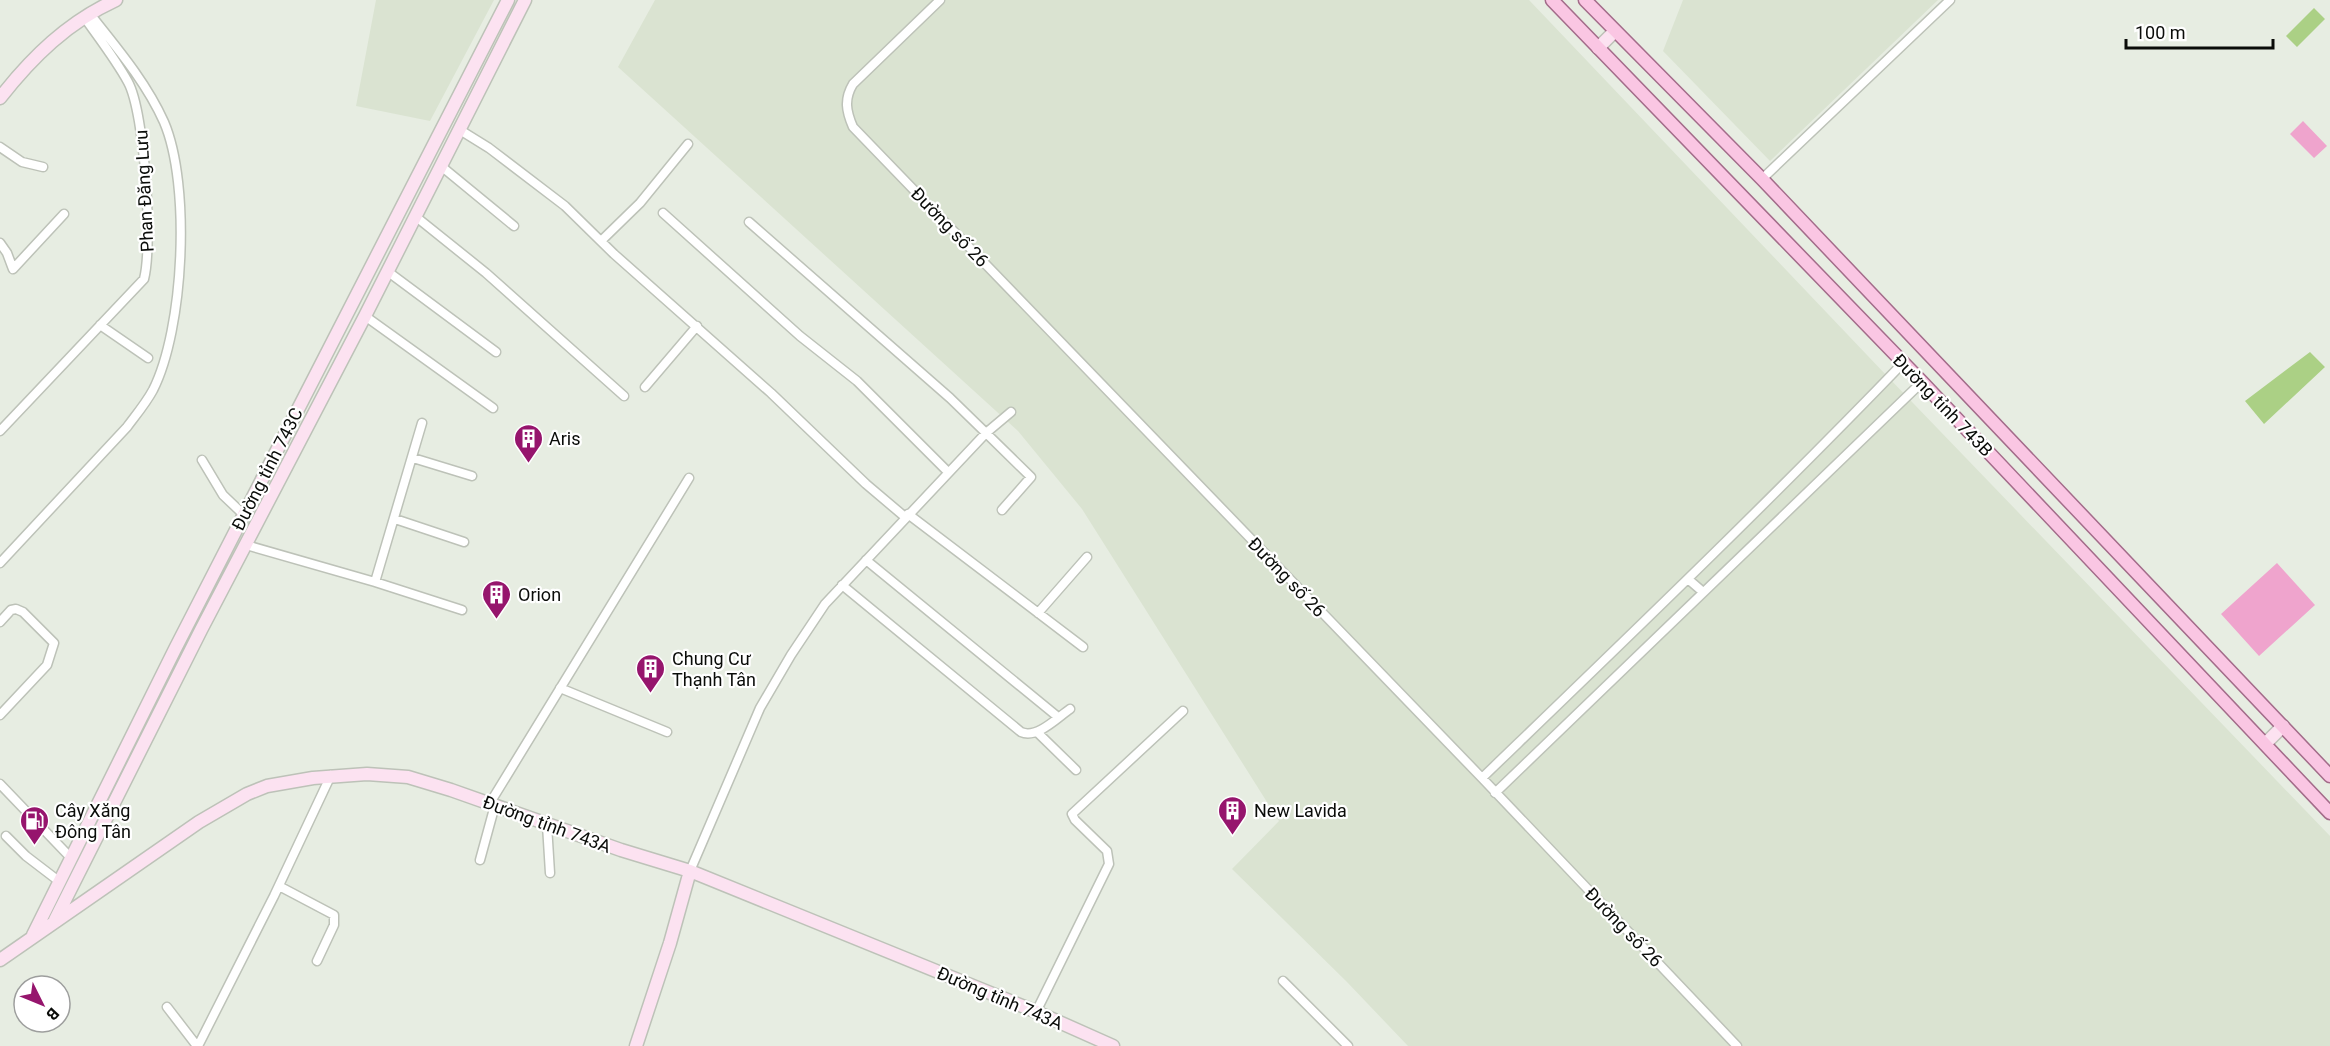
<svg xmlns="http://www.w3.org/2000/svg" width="2330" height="1046" font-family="Roboto,sans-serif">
	<rect width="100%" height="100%" fill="#e7ede2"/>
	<!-- built -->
	<path fill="#dae3d1" d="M376 0H494L430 121 356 106Z
		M655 0H1529L1887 376 2330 836V1046H1408L1347 982 1232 869 1279 821 1082 509 1018 431 618 67Z
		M1683 0H1938L1770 161 1663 51Z"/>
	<!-- green -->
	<path fill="#efa4cd" d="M2303 121 2327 146 2314 158 2290 134Z
		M2277 563 2315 605 2259 656 2221 614Z"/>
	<!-- water -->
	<path fill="#abd085" d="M2314 8 2325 19 2297 47 2286 36Z
		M2310 352 2325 367 2264 424 2245 401Z"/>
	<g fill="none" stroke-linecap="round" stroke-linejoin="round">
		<defs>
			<path id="minor" d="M940 0 853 84C844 99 846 111 853 127L1482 778 1737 1046
				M460 130 489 148 565 206 614 254 771 393 866 484 905 517
				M0 147 22 162 43 167
				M441 166 514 226
				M1762 179 1950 0
				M663 213 800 336 857 381 948 472
				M415 216 486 273 624 396
				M602 240 640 203 688 144
				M0 243 7 253 13 269 64 214
				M387 271 496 352
				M365 316 493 408
				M100 325 148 358
				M645 387 697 326
				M0 431 144 279C153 245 145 113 128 82 116 60 99 38 84 17
				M413 458 472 476
				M202 460 223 495 244 515
				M1002 510 1031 477 986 433 1011 412
				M908 514 1083 647
				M395 519 464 542
				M246 545 375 582 462 610
				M866 560 1058 717
				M0 563 127 427C136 415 146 403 153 390 184 329 191 185 164 122 146 82 117 48 90 14
				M1688 579 1703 592
				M375 582 422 423
				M842 585 1021 732C1037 739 1057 718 1070 709
				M1038 613 1087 557
				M0 622 11 610 16 609 23 612 54 643 47 665 0 715
				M560 688 667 732
				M1037 732 1076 770
				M1482 778C1624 641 1766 505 1903 363
				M0 784 71 858
				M1495 793 1922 382
				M490 803 689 478
				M547 825 550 873
				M6 836 26 856 60 882
				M480 860 495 805
				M690 871 760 708 791 655 825 604 986 433 950 398 749 222
				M279 886 334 915V925L317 961
				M1283 981 1348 1046
				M167 1007 197 1046
				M1036 1012 1109 864 1107 851 1075 820 1072 814 1183 711
				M198 1046 274 896 331 775"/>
			<path id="secondary" d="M1598 48 1615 31
				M0 98C32 57 68 22 116 0
				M2265 744 2283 726
				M55 920 201 630 365 316 525 0
				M33 935 175 649 508 0
				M0 960 199 822 247 794 267 786 313 778 367 774 408 777 451 790 621 850 690 871 1032 1010 1113 1046
				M636 1046 670 943 690 871"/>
			<path id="primary" d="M1552 0 1922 382 2330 813
				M1585 0 1762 179 2330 776"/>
		</defs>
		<!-- minor casing -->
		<use href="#minor" stroke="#bdc2b8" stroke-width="11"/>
		<!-- secondary casing -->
		<use href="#secondary" stroke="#bdc2b8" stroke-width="15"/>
		<!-- primary casing -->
		<use href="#primary" stroke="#a36c8a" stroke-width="15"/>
		<!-- minor -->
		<use href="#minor" stroke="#fff" stroke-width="8"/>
		<!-- secondary -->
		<use href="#secondary" stroke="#fce2f1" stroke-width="12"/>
		<!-- primary -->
		<use href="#primary" stroke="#fac6e3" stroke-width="12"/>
	</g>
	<!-- icons -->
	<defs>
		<symbol id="building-pin" viewBox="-11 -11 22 30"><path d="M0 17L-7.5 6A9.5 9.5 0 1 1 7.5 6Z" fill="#96156d" stroke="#fff"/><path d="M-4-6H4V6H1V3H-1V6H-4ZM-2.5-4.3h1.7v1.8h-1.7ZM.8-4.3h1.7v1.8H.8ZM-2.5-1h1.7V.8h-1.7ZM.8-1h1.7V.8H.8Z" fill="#fff"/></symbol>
		<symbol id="fuel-pin" viewBox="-11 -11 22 30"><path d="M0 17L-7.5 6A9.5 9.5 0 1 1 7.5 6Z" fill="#96156d" stroke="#fff"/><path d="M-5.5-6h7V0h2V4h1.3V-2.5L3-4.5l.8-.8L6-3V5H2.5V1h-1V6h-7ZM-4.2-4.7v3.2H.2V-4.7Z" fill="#fff"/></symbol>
	</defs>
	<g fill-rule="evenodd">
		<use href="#building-pin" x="512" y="422" width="33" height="45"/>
		<use href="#building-pin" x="480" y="578" width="33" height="45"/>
		<use href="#building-pin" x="634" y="652" width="33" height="45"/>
		<use href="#building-pin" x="1216" y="794" width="33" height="45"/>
		<use href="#fuel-pin" x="18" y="804" width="33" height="45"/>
	</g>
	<g text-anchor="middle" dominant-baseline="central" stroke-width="4.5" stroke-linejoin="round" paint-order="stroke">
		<!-- street labels -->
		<g font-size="18" fill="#0a0c09" stroke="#fff">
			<text transform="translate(144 191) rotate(-93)">Phan Đăng Lưu</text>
			<text transform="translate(950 227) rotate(46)">Đường số 26</text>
			<text transform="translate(1943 405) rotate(46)">Đường tỉnh 743B</text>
			<text transform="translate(267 469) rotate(-63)">Đường tỉnh 743C</text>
			<text transform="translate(1287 577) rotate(46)">Đường số 26</text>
			<text transform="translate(547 824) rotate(20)">Đường tỉnh 743A</text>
			<text transform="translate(1624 927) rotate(46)">Đường số 26</text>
			<text transform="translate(1000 998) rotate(23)">Đường tỉnh 743A</text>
		</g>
		<!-- poi labels -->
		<g font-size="18" fill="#0a0c09" stroke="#fff" text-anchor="start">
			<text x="549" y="438">Aris</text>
			<text x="518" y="594">Orion</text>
			<text x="672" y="658">Chung Cư<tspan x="672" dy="21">Thạnh Tân</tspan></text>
			<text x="55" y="810">Cây Xăng<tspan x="55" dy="21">Đông Tân</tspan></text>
			<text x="1254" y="810">New Lavida</text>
		</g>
	</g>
	<!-- north arrow -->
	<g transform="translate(42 1004) rotate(133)"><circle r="28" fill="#ffffff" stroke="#9d9e9d" stroke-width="1.5"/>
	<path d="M0-4.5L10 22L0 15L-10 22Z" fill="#96156d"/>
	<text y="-9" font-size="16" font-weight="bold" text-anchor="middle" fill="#0a0c09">B</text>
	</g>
	<!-- scale -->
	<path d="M2126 39v9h147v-9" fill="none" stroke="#0a0c09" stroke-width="3"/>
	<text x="2135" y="39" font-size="18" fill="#0a0c09" stroke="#ffffff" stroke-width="4.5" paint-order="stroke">100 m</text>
</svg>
